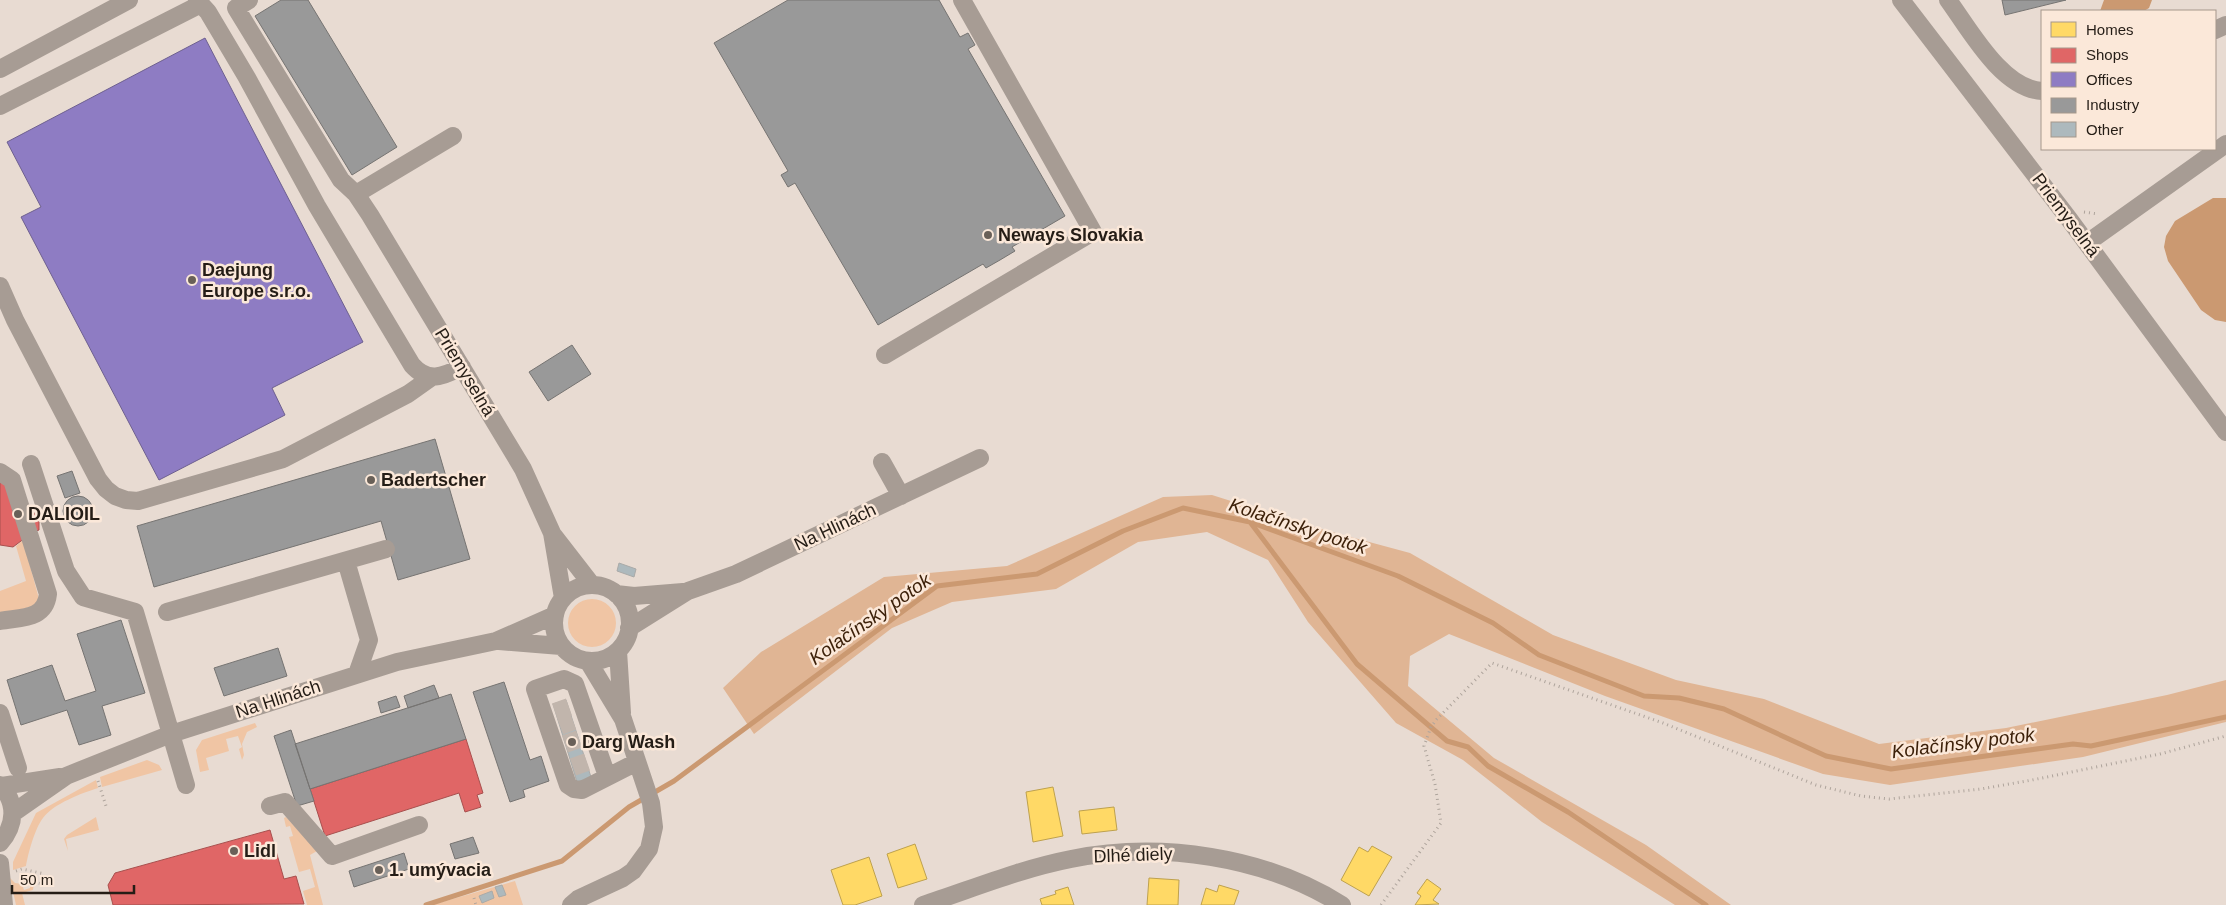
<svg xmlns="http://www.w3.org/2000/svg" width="2226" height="905" font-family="Helvetica,sans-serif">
	<rect width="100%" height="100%" fill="#e8dbd2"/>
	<!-- green -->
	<path fill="#f0c5a4" d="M23 540 39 599 35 605 0 617V591L26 581 16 546Z
		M568 623a24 24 0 1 1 48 0a24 24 0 1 1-48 0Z
		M255 723 257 727 247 732 242 744 244 755 242 760 239 749 242 747 238 736 226 739 229 751 206 758 209 770 200 772 196 750 202 740Z
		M147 760 159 765 162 770 102 787 100 777Z
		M96 780 98 788C82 793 53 804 43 818 35 828 28 854 26 866L13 870V862L36 813Z
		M96 817 99 830 66 839 68 851 64 839 67 835Z
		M286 817 317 851 310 855 323 905H307L303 891 315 887 310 869 299 872 289 837 293 836 290 826 286 827 284 818Z
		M10 878 15 883 22 884 24 890 30 888V884L34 883 33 890 22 893 25 905H16Z
		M515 881 523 905H432Z"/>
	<!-- forest -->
	<path fill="#e0b594" d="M1212 495 1310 526 1410 553 1553 635 1676 680 1764 699 1879 744 2006 728 2167 695 2226 680V722L2083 757 1890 785 1823 774 1605 696 1449 634 1410 656 1408 686 1494 758 1646 845 1731 905H1675L1542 822 1463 760 1396 723 1308 622 1268 560 1207 532 1138 542 1056 589 952 602 892 628 754 734 723 688 761 652 884 577 1007 566 1163 497Z"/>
	<!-- water -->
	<path fill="#cb9971" d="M2104 0H2152L2149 8 2144 11H2100Z
		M2213 198H2226V322L2215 320 2201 310 2168 261 2164 247 2166 236 2175 221Z"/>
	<!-- homes -->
	<path fill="#ffd966" stroke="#bea14e" d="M1053 787 1063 836 1033 842 1026 792Z
		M1114 807 1117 830 1082 834 1079 811Z
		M915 844 927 879 898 888 887 854Z
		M1372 846 1392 857 1369 896 1341 880 1359 847 1368 852Z
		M869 857 882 896 855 905H843L831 870Z
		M1149 878 1179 880 1178 905H1147Z
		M1427 879 1441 889 1433 900 1439 904 1415 905 1421 896 1417 893Z
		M1219 885 1239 891 1234 905H1201L1206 888 1217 892Z
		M1068 887 1074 905H1042L1040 899 1056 894 1055 891Z"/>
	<!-- shops -->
	<path fill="#e06666" stroke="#a8504e" d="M0 481 3 482 27 512 33 511 39 522V530L33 532 13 547 0 545Z
		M466 739 483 793 477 795 481 807 465 812 459 793 325 836 310 789Z
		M270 830 284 879 296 876 304 904 113 905 108 885 115 873Z"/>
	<!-- offices -->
	<path fill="#8e7cc3" stroke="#6e608f" d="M205 38 363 342 272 388 285 415 159 480 21 217 41 207 7 142Z"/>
	<!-- industry -->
	<path fill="#999" stroke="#767472" d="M281 0H308L397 147 352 175 255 16Z
		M788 0H939L960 37 968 33 975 45 968 49 1065 216 1012 247 1015 251 1000 260 986 268 983 264 878 325 795 183 788 187 781 175 788 171 714 43Z
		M2002 0H2066L2005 15Z
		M572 345 591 374 548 401 529 372Z
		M435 439 470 559 398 580 381 521 154 587 137 526Z
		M72 471 80 493 65 498 57 476Z
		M63 511a15 15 0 1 1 30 0a15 15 0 1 1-30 0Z
		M121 620 145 693 102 706 111 735 79 745 67 710 21 725 7 680 52 665 65 701 96 691 77 634Z
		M278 648 287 676 224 696 214 668Z
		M504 682 530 760 541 756 549 781 523 790 525 797 510 802 473 692Z
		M434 685 439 698 408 708 404 696Z
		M451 694 466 739 310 789 295 744Z
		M396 696 400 707 381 713 378 702Z
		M291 730 314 801 297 806 274 736Z
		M473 837 479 853 455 859 450 844Z
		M404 853 409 869 354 887 349 871Z"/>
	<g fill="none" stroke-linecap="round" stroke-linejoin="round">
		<!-- stream -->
		<path stroke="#cb9971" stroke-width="5" d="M1250 522 1357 664 1447 741 1468 747 1488 766 1568 812 1706 905
			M426 905 562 861 629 807 674 781 937 586 1037 574 1123 531 1183 508 1250 522 1398 576 1493 623 1539 655 1644 696 1679 698 1724 709 1826 756 1891 769 2073 744 2091 746 2226 717"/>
	</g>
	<!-- building -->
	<path fill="#adb9bd" stroke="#aaaaa8" d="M619 563 636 569 634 577 617 571Z
		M566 700 591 777 577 782 553 704Z
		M502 885 506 895 499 897 495 887Z
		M492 891 494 898 482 903 479 896Z"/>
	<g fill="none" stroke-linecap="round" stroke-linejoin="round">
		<!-- minor-tunnel -->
		<path stroke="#c1b5ac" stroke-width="18" stroke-dasharray="18 9" stroke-linecap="butt" d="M555 712 569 707
			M560 726 573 721
			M565 744 579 739
			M573 767 587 762"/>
		<!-- path -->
		<path stroke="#aea49c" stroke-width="3" stroke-dasharray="1 4" stroke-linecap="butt" d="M2084 212 2098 214
			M98 781 106 806
			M16 871 22 869 45 874
			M19 883 34 882 42 884
			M474 898 476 905
			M1381 905 1441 823 1435 784 1424 746 1431 727 1437 719 1492 663 1663 723 1816 785 1861 796 1889 799 1981 789 2032 780 2160 754 2226 736"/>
		<!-- minor -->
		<path stroke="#a79c94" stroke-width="18" d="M197 0 208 12 246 76 317 206 412 365C428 383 442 377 462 367
			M249 0 236 8 341 180 356 194 370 215 523 469 552 533 563 598
			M1901 0 2069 219 2226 432
			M1948 0C1970 30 2002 89 2042 91
			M2215 30 2226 25
			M0 69 129 0
			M0 106 201 4
			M356 194 453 136
			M2087 243 2226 144
			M0 286 15 320 98 479 106 489 115 496 126 500 138 501 283 459 408 394 432 377
			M885 355 1093 232 962 0
			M882 462 901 496
			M31 464 66 571 83 597 135 612 186 785
			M0 472 12 480 48 594C45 620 21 617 0 621
			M554 536 592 585
			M346 561 369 640 357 674
			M554 623a38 38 0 1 1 76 0a38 38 0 1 1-76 0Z
			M616 594 634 596 683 592
			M167 612 386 549
			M629 628 688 591 736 574 980 458
			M499 641 561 646
			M618 651 622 713
			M0 713 18 768
			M607 776 575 684 564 679 535 689 568 785 574 789 582 790 637 762
			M0 785C17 802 16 825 0 843
			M2 786 60 777
			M270 806 285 802 332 856 419 825
			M13 813 66 776 171 734 397 662 496 641 555 615
			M0 863 4 905
			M571 905 578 899 623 878 633 871 649 849 654 827 651 803 623 719 588 661
			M923 905C972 889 1020 869 1071 859 1160 841 1264 856 1342 905"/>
	</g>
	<!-- markers -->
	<g fill="#696058" stroke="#fbe8d9" stroke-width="2">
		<circle cx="988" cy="235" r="5"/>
		<circle cx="192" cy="280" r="5"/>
		<circle cx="371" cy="480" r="5"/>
		<circle cx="18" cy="514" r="5"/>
		<circle cx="572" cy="742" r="5"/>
		<circle cx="234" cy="851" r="5"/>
		<circle cx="379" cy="870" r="5"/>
	</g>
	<g text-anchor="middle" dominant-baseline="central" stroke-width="5" stroke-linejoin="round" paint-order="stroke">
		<!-- street labels -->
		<g font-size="18" fill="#251d16" stroke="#fbe8d9">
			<text transform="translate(2066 215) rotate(53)">Priemyselná</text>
			<text transform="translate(465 372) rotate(59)">Priemyselná</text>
			<text transform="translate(835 527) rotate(-25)">Na Hlinách</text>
			<text transform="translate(278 699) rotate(-18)">Na Hlinách</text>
			<text transform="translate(1133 855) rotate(-2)">Dlhé diely</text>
		</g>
		<!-- poi labels -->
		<g font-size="18" font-weight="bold" fill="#251d16" stroke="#fbe8d9" text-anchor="start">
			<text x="998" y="235">Neways Slovakia</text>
			<text x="202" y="270">Daejung<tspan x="202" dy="21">Europe s.r.o.</tspan></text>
			<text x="381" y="480">Badertscher</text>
			<text x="28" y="514">DALIOIL</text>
			<text x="582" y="742">Darg Wash</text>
			<text x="244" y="851">Lidl</text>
			<text x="389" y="870">1. umývacia</text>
		</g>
		<!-- water labels -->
		<g font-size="19" font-style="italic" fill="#3d210a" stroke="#fbe8d9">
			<text transform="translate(1298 526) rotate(18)">Kolačínsky potok</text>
			<text transform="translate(870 619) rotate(-35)">Kolačínsky potok</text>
			<text transform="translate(1963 743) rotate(-7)">Kolačínsky potok</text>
		</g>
	</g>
	<!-- legend -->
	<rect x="2041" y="10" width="175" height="140" fill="#fbe8d9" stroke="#a5978b"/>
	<rect x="2051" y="22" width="25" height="15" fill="#ffd966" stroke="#a5978b"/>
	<text x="2086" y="35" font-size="15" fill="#251d16">Homes</text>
	<rect x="2051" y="48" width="25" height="15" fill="#e06666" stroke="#a5978b"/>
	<text x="2086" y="60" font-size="15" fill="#251d16">Shops</text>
	<rect x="2051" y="72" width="25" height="15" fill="#8e7cc3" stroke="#a5978b"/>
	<text x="2086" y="85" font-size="15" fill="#251d16">Offices</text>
	<rect x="2051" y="98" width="25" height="15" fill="#999999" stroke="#a5978b"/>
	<text x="2086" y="110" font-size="15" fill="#251d16">Industry</text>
	<rect x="2051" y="122" width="25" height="15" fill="#adb9bd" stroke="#a5978b"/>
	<text x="2086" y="135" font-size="15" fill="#251d16">Other</text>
	<!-- scale -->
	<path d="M12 885v8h122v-8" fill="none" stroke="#251d16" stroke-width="2.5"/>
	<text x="20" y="885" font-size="15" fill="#251d16" stroke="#fbe8d9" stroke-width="4" paint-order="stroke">50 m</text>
</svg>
